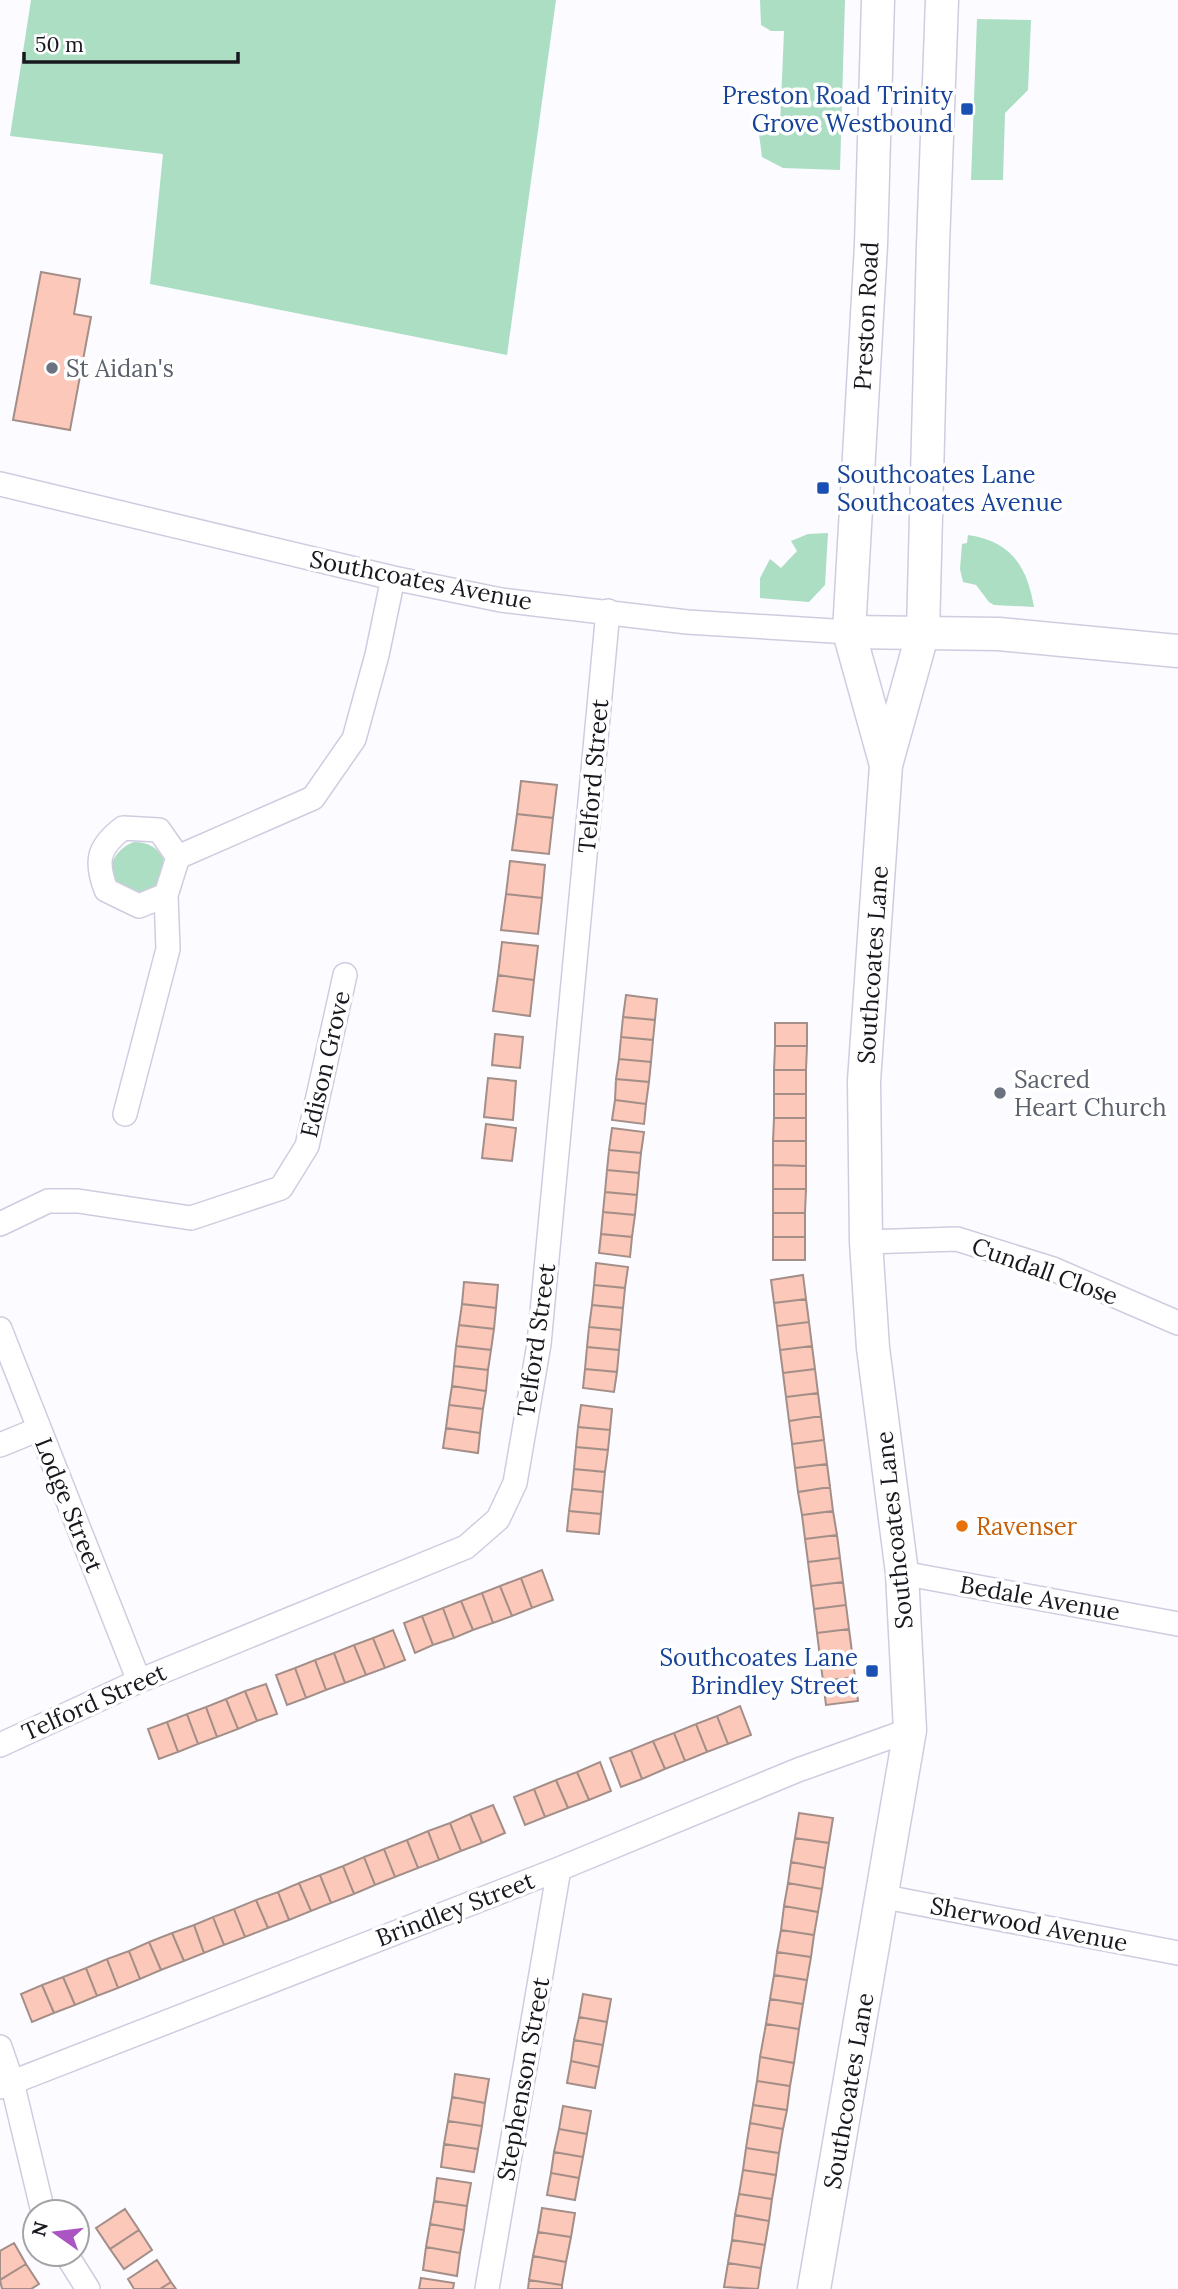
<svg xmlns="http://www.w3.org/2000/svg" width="1178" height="2289" font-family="Lora,serif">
	<rect width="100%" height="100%" fill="#fcfbff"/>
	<!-- green -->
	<path fill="#abdec3" d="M31 0H556L507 355 150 284 163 154 10 136Z
		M760 0H845L840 170 783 168 762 157 759 134 766 125 780 126 784 31H771L761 25Z
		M977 19 1031 20 1028 90 1005 113 1003 180H971Z
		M828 533 825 585 809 602 760 598V578L770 559 781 568 797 551 791 541 808 534Z
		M968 535C1011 541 1027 566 1034 607L994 605 989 602 976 585 963 582 960 569 962 544 967 543Z
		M134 842C150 842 158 848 165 862L156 890 136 896C130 892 120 888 116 883 103 866 119 847 134 842Z"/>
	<!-- building -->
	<path fill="#fbc8ba" stroke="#a38e88" stroke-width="2" d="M41 272 80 279 74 314 91 317 70 430 13 420Z
		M521 781 557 785 553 818 517 814Z
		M517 814 553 818 549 854 512 850Z
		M510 861 545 865 542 898 506 894Z
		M506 894 542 898 538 934 501 930Z
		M502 942 538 946 534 980 498 975Z
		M498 975 534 980 530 1016 493 1011Z
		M626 995 657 999 655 1020 623 1017Z
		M623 1017 655 1020 653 1040 621 1037Z
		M775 1023H807V1046H775Z
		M495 1034 523 1037 520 1068 492 1065Z
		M621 1037 653 1040 651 1062 619 1059Z
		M775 1046H807L806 1070H774Z
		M619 1059 651 1062 649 1082 616 1079Z
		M774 1070H806V1094H774Z
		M488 1078 516 1081 513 1120 484 1117Z
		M616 1079 649 1082 646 1104 615 1100Z
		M774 1094H806V1118H774Z
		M615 1100 646 1104 644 1124 612 1120Z
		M774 1118H806V1141H773Z
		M486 1124 516 1128 512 1161 482 1158Z
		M612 1128 644 1132 641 1153 609 1150Z
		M773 1141H806V1166L773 1165Z
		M609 1150 641 1153 639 1173 607 1170Z
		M773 1165 806 1166V1189H773Z
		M607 1170 639 1173 637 1195 605 1192Z
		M773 1189H806L805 1213H773Z
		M605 1192 637 1195 635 1215 603 1212Z
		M603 1212 635 1215 632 1237 601 1234Z
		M773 1213H805V1237H773Z
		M601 1234 632 1237 630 1257 599 1253Z
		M773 1237H805V1260H773Z
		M596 1263 628 1267 625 1288 594 1285Z
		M803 1275 806 1299 774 1303 771 1280Z
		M464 1282 498 1285 496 1308 462 1304Z
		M594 1285 625 1288 623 1308 592 1305Z
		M806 1299 809 1322 777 1326 774 1303Z
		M462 1304 496 1308 494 1329 459 1325Z
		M592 1305 623 1308 621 1330 589 1327Z
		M809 1322 812 1346 780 1350 777 1326Z
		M459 1325 494 1329 491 1350 456 1346Z
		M589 1327 621 1330 619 1350 587 1347Z
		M456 1346 491 1350 488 1370 454 1366Z
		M812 1346 815 1369 783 1373 780 1350Z
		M587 1347 619 1350 617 1372 585 1369Z
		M454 1366 488 1370 486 1391 452 1386Z
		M585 1369 617 1372 614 1392 583 1388Z
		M815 1369 818 1393 786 1397 783 1373Z
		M452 1386 486 1391 483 1409 449 1405Z
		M818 1393 821 1416 789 1421 786 1397Z
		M449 1405 483 1409 480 1433 446 1428Z
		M581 1405 612 1409 610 1430 578 1427Z
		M821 1416 824 1440 792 1444 789 1421Z
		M578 1427 610 1430 608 1450 576 1447Z
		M446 1428 480 1433 478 1453 443 1448Z
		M824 1440 827 1464 795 1468 792 1444Z
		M576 1447 608 1450 605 1472 574 1469Z
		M827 1464 830 1487 798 1492 795 1468Z
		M574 1469 605 1472 603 1492 572 1489Z
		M830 1487 833 1511 802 1515 798 1492Z
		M572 1489 603 1492 601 1514 569 1511Z
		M569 1511 601 1514 599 1534 567 1531Z
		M833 1511 837 1535 805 1539 802 1515Z
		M837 1535 840 1558 808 1562 805 1539Z
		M840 1558 843 1582 811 1586 808 1562Z
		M542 1570 553 1600 532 1608 521 1578Z
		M521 1578 532 1608 512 1616 500 1586Z
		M843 1582 846 1605 814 1609 811 1586Z
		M500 1586 512 1616 493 1623 482 1593Z
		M482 1593 493 1623 473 1630 461 1601Z
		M461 1601 473 1630 454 1638 443 1608Z
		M846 1605 849 1629 817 1633 814 1609Z
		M443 1608 454 1638 433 1645 422 1616Z
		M422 1616 433 1645 415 1653 404 1623Z
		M849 1629 852 1652 820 1657 817 1633Z
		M393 1630 405 1660 385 1668 373 1638Z
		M373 1638 385 1668 366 1675 354 1645Z
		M354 1645 366 1675 345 1683 334 1653Z
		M852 1652 855 1677 823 1681 820 1657Z
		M334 1653 345 1683 326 1690 315 1660Z
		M315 1660 326 1690 306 1698 295 1668Z
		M295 1668 306 1698 287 1705 276 1675Z
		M855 1677 858 1701 826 1705 823 1681Z
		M266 1684 277 1714 257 1721 245 1691Z
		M245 1691 257 1721 238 1729 226 1699Z
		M226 1699 238 1729 217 1737 206 1707Z
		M740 1706 751 1735 728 1744 717 1716Z
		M206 1707 217 1737 198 1744 187 1714Z
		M187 1714 198 1744 178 1752 167 1722Z
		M717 1716 728 1744 707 1752 696 1724Z
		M167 1722 178 1752 159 1759 148 1729Z
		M696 1724 707 1752 685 1761 674 1733Z
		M674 1733 685 1761 665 1769 653 1741Z
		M653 1741 665 1769 642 1779 631 1750Z
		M631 1750 642 1779 621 1787 610 1758Z
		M600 1762 611 1791 589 1800 577 1772Z
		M577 1772 589 1800 568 1808 556 1780Z
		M556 1780 568 1808 545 1817 534 1789Z
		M534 1789 545 1817 525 1825 514 1797Z
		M493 1805 505 1833 482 1843 470 1814Z
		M799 1813 833 1818 829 1843 795 1838Z
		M470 1814 482 1843 461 1851 450 1823Z
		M450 1823 461 1851 439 1860 428 1831Z
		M428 1831 439 1860 418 1868 407 1840Z
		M795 1838 829 1843 825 1868 791 1862Z
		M407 1840 418 1868 395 1877 384 1849Z
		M384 1849 395 1877 375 1885 364 1857Z
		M364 1857 375 1885 354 1894 343 1866Z
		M791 1862 825 1868 822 1889 788 1883Z
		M343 1866 354 1894 331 1903 320 1875Z
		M320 1875 331 1903 311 1911 299 1883Z
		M299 1883 311 1911 289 1920 278 1892Z
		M788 1883 822 1889 818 1912 784 1906Z
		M278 1892 289 1920 268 1928 256 1900Z
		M256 1900 268 1928 245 1937 234 1909Z
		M784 1906 818 1912 814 1935 781 1930Z
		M234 1909 245 1937 224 1945 213 1917Z
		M213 1917 224 1945 204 1953 194 1925Z
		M194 1925 204 1953 184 1961 172 1933Z
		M781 1930 814 1935 811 1957 777 1952Z
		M172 1933 184 1961 161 1970 149 1942Z
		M149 1942 161 1970 140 1979 129 1951Z
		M129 1951 140 1979 118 1988 107 1959Z
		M777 1952 811 1957 807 1980 774 1975Z
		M107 1959 118 1988 97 1996 86 1968Z
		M86 1968 97 1996 75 2005 63 1977Z
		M774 1975 807 1980 803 2004 770 1999Z
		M63 1977 75 2005 54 2013 42 1985Z
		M42 1985 54 2013 32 2022 21 1994Z
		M583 1994 611 1999 607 2022 579 2017Z
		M770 1999 803 2004 799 2029 766 2024Z
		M579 2017 607 2022 603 2045 574 2040Z
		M766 2024 799 2029 794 2063 760 2057Z
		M574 2040 603 2045 599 2067 571 2061Z
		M760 2057 794 2063 790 2086 757 2081Z
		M571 2061 599 2067 595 2088 567 2083Z
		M455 2074 489 2079 485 2103 452 2097Z
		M757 2081 790 2086 787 2110 753 2105Z
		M452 2097 485 2103 482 2126 448 2121Z
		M753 2105 787 2110 783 2129 750 2123Z
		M563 2106 591 2111 587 2134 559 2129Z
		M448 2121 482 2126 478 2149 444 2144Z
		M750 2123 783 2129 779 2153 746 2148Z
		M559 2129 587 2134 583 2157 554 2152Z
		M444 2144 478 2149 474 2172 441 2167Z
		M746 2148 779 2153 776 2175 743 2170Z
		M554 2152 583 2157 579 2178 551 2173Z
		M743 2170 776 2175 772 2199 739 2194Z
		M551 2173 579 2178 575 2200 547 2195Z
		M437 2178 471 2183 467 2206 434 2201Z
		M739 2194 772 2199 769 2221 735 2215Z
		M434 2201 467 2206 464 2230 430 2224Z
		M542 2208 575 2213 571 2237 538 2232Z
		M125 2209 139 2230 110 2249 96 2228Z
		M735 2215 769 2221 765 2245 732 2240Z
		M430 2224 464 2230 460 2253 426 2247Z
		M139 2230 152 2250 124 2269 110 2249Z
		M538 2232 571 2237 566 2262 533 2256Z
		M732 2240 765 2245 761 2268 728 2263Z
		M14 2243 26 2264 0 2280V2251Z
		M426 2247 460 2253 457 2276 423 2270Z
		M533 2256 566 2262 562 2285 529 2280Z
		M157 2260 171 2282 160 2289H134L128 2279Z
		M728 2263 761 2268 758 2289 724 2287Z
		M26 2264 39 2284 31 2289H2L0 2280Z
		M421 2278 454 2283 453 2289H419Z
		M529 2280 562 2285V2289H528Z
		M171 2282 176 2289H160Z"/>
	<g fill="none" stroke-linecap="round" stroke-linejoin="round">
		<defs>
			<path id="street" d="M0 484 393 578 501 600 687 622 849 632
				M166 895 139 906 106 890C95 861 98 847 123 828L159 830 178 857
				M125 1114 168 949 166 895 178 857 313 798 354 739 377 655 393 578
				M0 1224 48 1201H78L191 1218 281 1188 307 1146 345 975
				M866 1242 957 1239 1053 1269 1178 1323
				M0 1329 139 1681
				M0 1445 39 1429
				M902 1573 1178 1624
				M0 1745 139 1681 466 1547 498 1519 515 1483 539 1344 608 611
				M880 1896 1178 1953
				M0 2047 12 2082 43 2212
				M0 2087 559 1869 798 1770 910 1730
				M66 2254 88 2289
				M487 2289 559 1869"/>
			<g id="secondary">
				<path d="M878 0 871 245 849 632 886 765"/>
				<path d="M849 632 999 634 1178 651"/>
				<path id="s1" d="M814 2289 910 1730 902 1573 873 1348 866 1242 864 1081 886 765 923 632 933 245 942 0"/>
			</g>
		</defs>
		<!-- street casing -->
		<use href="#street" stroke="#d0cce0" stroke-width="26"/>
		<!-- secondary casing -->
		<use href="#secondary" stroke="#d0cce0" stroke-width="35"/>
		<!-- street -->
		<use href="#street" stroke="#fff" stroke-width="23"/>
		<!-- secondary -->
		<use href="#secondary" stroke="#fff" stroke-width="32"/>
	</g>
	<!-- markers -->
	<g fill="#1a4fb4" stroke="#fff" stroke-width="2.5">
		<rect x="960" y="102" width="14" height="14" rx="3.5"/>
		<rect x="816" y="481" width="14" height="14" rx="3.5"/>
		<rect x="865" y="1664" width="14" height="14" rx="3.5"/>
	</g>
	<g fill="#6b7280" stroke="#fff" stroke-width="2.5">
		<circle cx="52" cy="368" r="7"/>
		<circle cx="1000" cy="1093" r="7"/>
	</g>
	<circle fill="#e8710a" stroke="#fff" stroke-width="2.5" cx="962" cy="1526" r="7"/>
	<g text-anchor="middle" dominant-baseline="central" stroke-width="7" stroke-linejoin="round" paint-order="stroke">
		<!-- transit labels -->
		<g font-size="24" fill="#164399" stroke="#fff" text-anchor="end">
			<text x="953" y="95">Preston Road Trinity<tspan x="953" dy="28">Grove Westbound</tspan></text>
			<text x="837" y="474" text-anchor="start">Southcoates Lane<tspan x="837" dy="28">Southcoates Avenue</tspan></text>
			<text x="858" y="1657">Southcoates Lane<tspan x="858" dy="28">Brindley Street</tspan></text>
		</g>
		<!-- street labels -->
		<g font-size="24" fill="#1a181f" stroke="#fff">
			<text transform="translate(866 316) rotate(-87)">Preston Road</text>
			<text transform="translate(421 580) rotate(11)">Southcoates Avenue</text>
			<text transform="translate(593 776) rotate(-85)">Telford Street</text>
			<text stroke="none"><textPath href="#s1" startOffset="1335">Southcoates Lane</textPath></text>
			<text transform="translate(325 1064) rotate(-77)">Edison Grove</text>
			<text transform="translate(1045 1271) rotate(20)">Cundall Close</text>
			<text transform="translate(536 1340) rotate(-82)">Telford Street</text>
			<text transform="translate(69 1505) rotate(68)">Lodge Street</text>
			<text transform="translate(894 1530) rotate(-96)">Southcoates Lane</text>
			<text transform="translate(1040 1598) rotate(10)">Bedale Avenue</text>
			<text transform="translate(94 1702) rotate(-24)">Telford Street</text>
			<text transform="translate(455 1909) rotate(-21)">Brindley Street</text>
			<text transform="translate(1029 1924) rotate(11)">Sherwood Avenue</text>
			<text transform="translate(523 2079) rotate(-80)">Stephenson Street</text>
			<text stroke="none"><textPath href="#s1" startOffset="201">Southcoates Lane</textPath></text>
		</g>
		<!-- worship labels -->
		<g font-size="24" fill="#5b616d" stroke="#fff" text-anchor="start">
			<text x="66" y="368">St Aidan's</text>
			<text x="1014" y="1079">Sacred<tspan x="1014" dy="28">Heart Church</tspan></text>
		</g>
		<!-- food labels -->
		<g font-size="24" fill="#c56008" stroke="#fff" text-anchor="start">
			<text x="976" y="1526">Ravenser</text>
		</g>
	</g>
	<!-- north arrow -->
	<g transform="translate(56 2233) rotate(284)"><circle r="33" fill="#ffffff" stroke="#a3a3a5" stroke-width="2"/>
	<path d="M0-5L12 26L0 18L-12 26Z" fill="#ab55c2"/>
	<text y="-10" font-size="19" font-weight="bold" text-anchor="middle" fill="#1a181f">N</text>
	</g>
	<!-- scale -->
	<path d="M24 52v10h214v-10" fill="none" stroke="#1a181f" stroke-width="3.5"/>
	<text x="35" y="52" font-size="21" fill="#1a181f" stroke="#ffffff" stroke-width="5" paint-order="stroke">50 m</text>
</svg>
